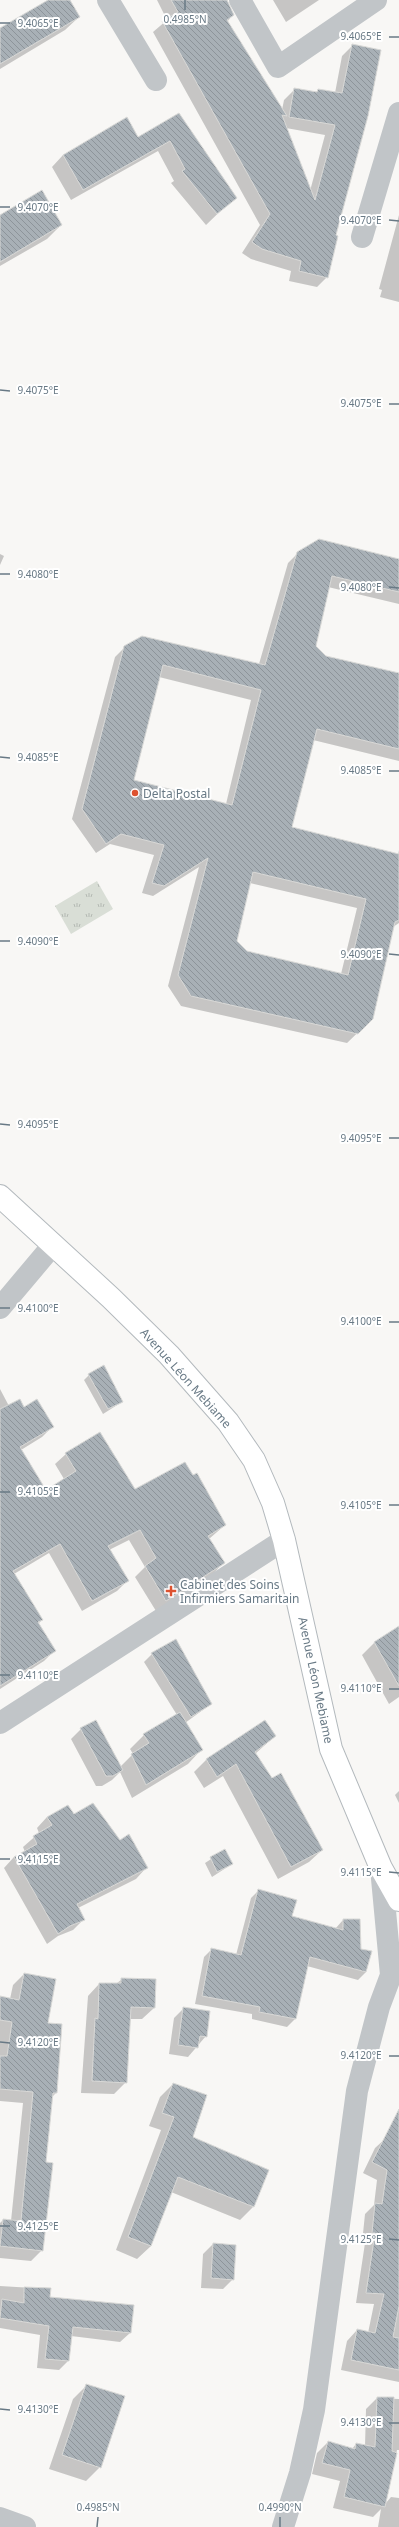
<svg xmlns="http://www.w3.org/2000/svg" width="399" height="2527" font-family="'Noto Sans',sans-serif">
	<defs>
		<pattern id="grass-tufts" width="24" height="20" patternUnits="userSpaceOnUse"><rect width="24" height="20" fill="#d9ded6"/><path d="M3 7l-1-3M5 7V3M7 7l1-3M15 17l-1-3M17 17v-4M19 17l1-3" fill="none" stroke="#b4b9b3"/></pattern>
		<pattern id="building-back-hatch" width="6" height="6" patternUnits="userSpaceOnUse"><rect width="6" height="6" fill="#a8b0b6"/><path d="M-1 5l2 2M0 0l6 6M5-1l2 2" fill="none" stroke="#8d949a"/></pattern>
	</defs>
	<rect width="100%" height="100%" fill="#f8f7f5"/>
	<!-- grass -->
	<path fill="url(#grass-tufts)" d="M97 881 113 909 71 934 55 906Z"/>
	<!-- shadow -->
	<path fill="#0003" fill-rule="evenodd" d="M50 0H69L79 17 65 30 0 69V29Z
		M157 0H225L233 15 227 22 282 110 284 100 294 90 315 93 318 90 335 93 342 56 353 45 335 236 327 277 317 287 289 281 291 271 251 259 242 253 260 225 153 32 167 20ZM286 128 325 135 310 191Z
		M273 0H319L286 22Z
		M178 114 235 197 206 225 171 183 174 181 158 151 71 200 52 167 63 155 138 138Z
		M399 215V302L380 297 382 290 379 289Z
		M0 216 61 225 47 239 0 266Z
		M298 553 399 560V604L328 587 315 646 325 657 399 674V761L313 740 291 828 398 855 399 850V923L393 927 372 1019 347 1043 181 1006 168 986 199 867 153 896 142 893 154 855 110 844 96 853 72 819 115 657 125 647 259 664 288 563ZM159 677 251 700 226 804 133 781ZM250 883 357 908 341 974 247 952 236 941Z
		M0 554 4 556 0 565Z
		M89 1375 122 1402 103 1414 84 1380Z
		M0 1389 9 1406 23 1409 52 1427 42 1437 21 1450 45 1492 64 1479 55 1464 66 1454 135 1490 225 1525 209 1539 223 1563 213 1574 156 1611 135 1577 145 1567 129 1540 109 1550 127 1581 117 1591 82 1611 49 1553 14 1574 42 1620 38 1624 55 1650 44 1661 0 1689Z
		M399 1627V1697L389 1704 362 1655 374 1643Z
		M152 1654 211 1704 185 1723 201 1750 188 1764 132 1798 120 1772 112 1780 102 1786H96L71 1739 81 1729 120 1767 133 1754 130 1749 144 1735 177 1715 144 1662Z
		M264 1721 275 1736 255 1754 322 1850 309 1862 278 1879 223 1776 204 1788 194 1772 206 1760Z
		M399 1791V1803L395 1795Z
		M73 1815 119 1841 146 1868 136 1879 78 1908 84 1919 73 1930 58 1936 47 1944 4 1868 14 1857 25 1852 23 1847 39 1833 37 1828 47 1817Z
		M225 1850 232 1864 212 1877 205 1863Z
		M259 1890 291 1917 335 1929 343 1920 360 1949 371 1952 366 1972 358 1980 307 1966 295 2019 287 2027 252 2019V2014L195 2004 204 1957 212 1949 236 1955 251 1898Z
		M24 1974 47 2024 56 2093 52 2097 45 2163 42 2250 31 2261 0 2258V2223L3 2220 11 2221 23 2103 0 2101V1997L10 1999 13 1985Z
		M122 1979 154 2008 142 2019H129L126 2082 114 2094 81 2093 88 1996 99 1984H116Z
		M183 2009 206 2036 188 2057 169 2054 174 2018Z
		M173 2084 192 2138 267 2170 253 2207 240 2220 171 2192 151 2246 137 2259 116 2250 161 2130 149 2126 160 2097Z
		M386 2138 399 2144V2382L341 2370 347 2341 357 2330 368 2333 374 2304 356 2303 365 2243H362L365 2214 374 2205 377 2180 363 2173 375 2148Z
		M213 2244 233 2279 223 2289 201 2288 203 2254Z
		M0 2286 50 2289 49 2298 130 2333 120 2342 71 2336 68 2361 59 2370 37 2368 40 2335 0 2328Z
		M87 2385 100 2467 86 2481 49 2469 73 2399Z
		M377 2398 399 2399V2450H397L385 2504 391 2497 399 2498V2527H378L381 2509 373 2517 333 2508 340 2481 312 2474 317 2453 328 2442 352 2449 356 2444 365 2446 366 2409Z"/>
	<!-- building -->
	<path fill="url(#building-back-hatch)" stroke="#d9d9d7" fill-rule="evenodd" d="M48 0H70L80 17 0 64V28Z
		M171 0H227L234 15 227 20 287 116 282 115 315 200 335 125 289 117 294 88 317 92 318 89 342 93 352 44 381 50 368 116 336 235 338 236 328 278 299 271 301 261 262 249 252 242 270 214 162 21 178 12Z
		M179 113 237 198 217 214 182 171 185 169 170 141 83 190 63 155 127 117 138 137Z
		M42 190 62 225 0 262V215Z
		M319 539 399 559V592L332 576 316 646 326 656 399 673V749L317 729 292 827 399 854V920L395 922 373 1019 358 1034 191 996 178 975 208 858 164 886 152 883 164 845 121 834 106 844 82 809 124 646 142 636 265 665 297 552ZM163 665 261 690 232 805 134 780ZM253 872 366 899 348 975 247 951 237 941Z
		M104 1365 123 1402 108 1409 88 1374Z
		M20 1399 24 1407 37 1399 54 1427 20 1447 46 1490 76 1471 65 1453 100 1432 135 1489 185 1462 193 1475 197 1473 226 1525 208 1536 225 1563 166 1601 145 1566 156 1558 140 1530 108 1546 129 1581 92 1601 60 1544 13 1571 43 1620 38 1622 56 1651 0 1686V1409Z
		M399 1626V1686L374 1642Z
		M176 1639 212 1704 191 1717 151 1653Z
		M180 1712 203 1750 146 1785 131 1754 149 1743 143 1734Z
		M96 1720 123 1770 113 1776H106L80 1728Z
		M265 1720 276 1736 255 1752 272 1778 281 1773 323 1850 291 1867 236 1764 217 1777 206 1759Z
		M93 1803 120 1840 129 1834 148 1868 77 1904 85 1920 70 1926 58 1934 14 1857 37 1844 33 1836 52 1825 47 1817 68 1805 74 1814Z
		M225 1849 233 1864 217 1872 210 1857Z
		M258 1889 297 1900 292 1916 343 1930V1919H360L361 1949 372 1951 366 1972 310 1957 296 2019 259 2012 260 2007 202 1996 211 1948 241 1955Z
		M24 1973 56 1979 48 2023 62 2024 57 2093H53L46 2162 53 2163 43 2251 0 2246 3 2219 21 2221 33 2092 0 2089V2056H7L12 2022 0 2020V1996L19 2000Z
		M121 1978 156 1979 155 2008 131 2007 127 2083 92 2081 95 2018 98 2019 99 1983H121Z
		M183 2007 210 2011 207 2037 200 2036 198 2048 178 2045Z
		M173 2083 207 2095 193 2137 269 2170 254 2207 178 2177 151 2246 128 2237 174 2117 162 2113Z
		M399 2109V2306L393 2337 399 2338V2370L351 2360 357 2329 375 2333 384 2294 366 2293 375 2233H372L375 2203 382 2204 387 2170 372 2162Z
		M213 2243 236 2245 234 2280 211 2278Z
		M24 2287 51 2288 50 2297 134 2305 131 2333 73 2327 69 2361 45 2359 49 2326 0 2318 2 2299 24 2303Z
		M86 2384 125 2396 101 2468 62 2455Z
		M377 2397H394L392 2451 397 2453 385 2507 344 2497 350 2470 322 2463 328 2441 355 2449 356 2443 375 2447Z"/>
	<g fill="none" stroke-linecap="round" stroke-linejoin="round">
		<defs>
			<path id="secondary" d="M0 1196 111 1298 169 1355 228 1422 254 1460 273 1503 284 1540 331 1749 381 1868 399 1900"/>
		</defs>
		<!-- secondary casing -->
		<use href="#secondary" stroke="#b3b9bd" stroke-width="24"/>
		<!-- street -->
		<path stroke="#c1c5c8" stroke-width="22" d="M108 0 156 80
			M240 0 278 67 376 0
			M362 237 399 113
			M0 1308 53 1245
			M0 1723 284 1540
			M0 2518 25 2527
			M283 2527 300 2473 314 2410 357 2091 379 2007 391 1975 381 1868"/>
		<!-- secondary -->
		<use href="#secondary" stroke="#fff" stroke-width="22"/>
	</g>
	<!-- ticks -->
	<path fill="none" stroke="#687985" stroke-width="1.5" d="M185 10V0M0 23H10M389 37H399M0 207H10M389 220 399 221M0 390 10 391M389 404H399M0 574H10M389 587 399 588M0 757 10 758M389 771H399M0 941H10M389 954 399 955M0 1124 10 1125M389 1138H399M0 1308H10M389 1322H399M0 1492H10M389 1505H399M0 1675H10M389 1689H399M0 1859H10M389 1872 399 1873M0 2042 10 2043M389 2056H399M0 2226H10M389 2239 399 2240M0 2409 10 2410M389 2423H399M97 2527 98 2517M280 2527V2517"/>
	<!-- markers -->
	<g fill="#dd5230" stroke="#fff" stroke-width="1.5">
		<circle cx="135" cy="793" r="4"/>
		<path d="M169 1585h4v4h4v4h-4v4h-4v-4h-4v-4h4z"/>
	</g>
	<g text-anchor="middle" dominant-baseline="central" stroke-width="4" stroke-linejoin="round" paint-order="stroke">
		<!-- poi labels -->
		<g font-size="12" fill="#687985" stroke="#fff" text-anchor="start">
			<text x="143" y="793">Delta Postal</text>
			<text x="180" y="1584">Cabinet des Soins<tspan x="180" dy="14">Infirmiers Samaritain</tspan></text>
		</g>
		<!-- street labels -->
		<g font-size="12" fill="#687985" stroke="#fff">
			<text transform="translate(186 1378) rotate(48)">Avenue Léon Mebiame</text>
			<text transform="translate(316 1680) rotate(78)">Avenue Léon Mebiame</text>
		</g>
	</g>
	<g font-size="10" text-anchor="middle" fill="#687985" stroke="#fff" stroke-width="4" stroke-linejoin="round" paint-order="stroke">
		<text x="185" y="23">0.4985°N</text>
		<text x="38" y="27">9.4065°E</text>
		<text x="361" y="40">9.4065°E</text>
		<text x="38" y="211">9.4070°E</text>
		<text x="361" y="224">9.4070°E</text>
		<text x="38" y="394">9.4075°E</text>
		<text x="361" y="407">9.4075°E</text>
		<text x="38" y="578">9.4080°E</text>
		<text x="361" y="591">9.4080°E</text>
		<text x="38" y="761">9.4085°E</text>
		<text x="361" y="774">9.4085°E</text>
		<text x="38" y="945">9.4090°E</text>
		<text x="361" y="958">9.4090°E</text>
		<text x="38" y="1128">9.4095°E</text>
		<text x="361" y="1142">9.4095°E</text>
		<text x="38" y="1312">9.4100°E</text>
		<text x="361" y="1325">9.4100°E</text>
		<text x="38" y="1495">9.4105°E</text>
		<text x="361" y="1509">9.4105°E</text>
		<text x="38" y="1679">9.4110°E</text>
		<text x="361" y="1692">9.4110°E</text>
		<text x="38" y="1863">9.4115°E</text>
		<text x="361" y="1876">9.4115°E</text>
		<text x="38" y="2046">9.4120°E</text>
		<text x="361" y="2059">9.4120°E</text>
		<text x="38" y="2230">9.4125°E</text>
		<text x="361" y="2243">9.4125°E</text>
		<text x="38" y="2413">9.4130°E</text>
		<text x="361" y="2426">9.4130°E</text>
		<text x="98" y="2511">0.4985°N</text>
		<text x="280" y="2511">0.4990°N</text>
	</g>
</svg>
